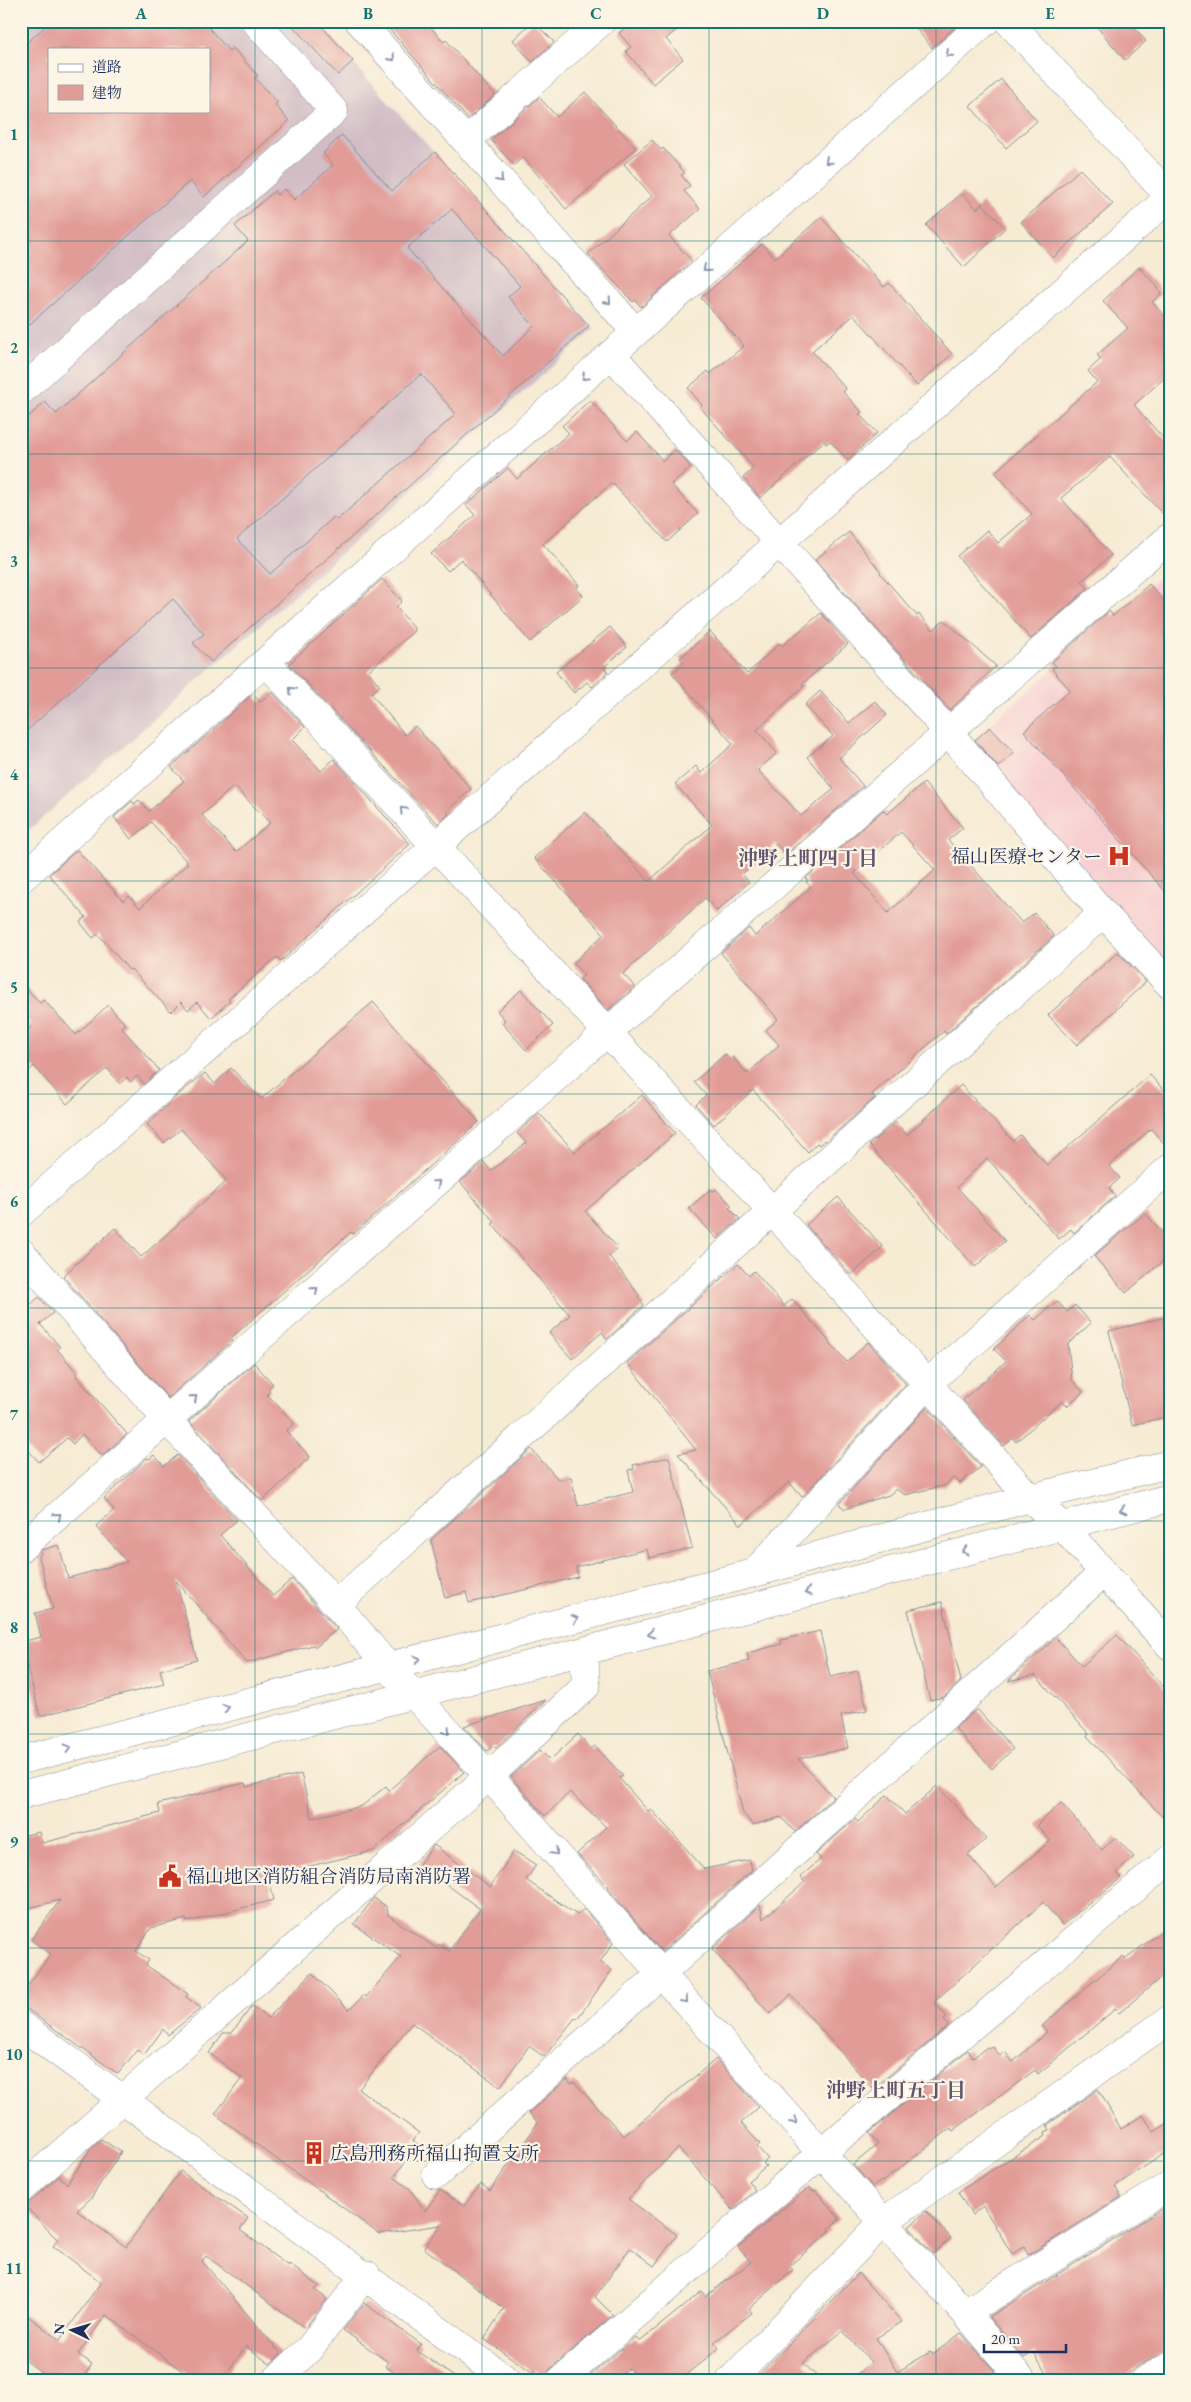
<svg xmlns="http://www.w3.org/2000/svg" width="1191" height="2402" font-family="'EB Garamond','Noto Serif JP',serif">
	<rect width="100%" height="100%" fill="#fcf5e5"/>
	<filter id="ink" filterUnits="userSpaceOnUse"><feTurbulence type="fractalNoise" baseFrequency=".02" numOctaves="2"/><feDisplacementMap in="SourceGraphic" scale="10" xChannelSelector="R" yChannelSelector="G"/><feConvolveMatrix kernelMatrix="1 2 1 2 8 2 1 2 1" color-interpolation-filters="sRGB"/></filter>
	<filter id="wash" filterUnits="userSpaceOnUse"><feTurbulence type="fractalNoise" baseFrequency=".0096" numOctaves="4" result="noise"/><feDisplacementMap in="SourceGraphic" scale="20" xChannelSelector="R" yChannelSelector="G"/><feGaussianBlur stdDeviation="1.12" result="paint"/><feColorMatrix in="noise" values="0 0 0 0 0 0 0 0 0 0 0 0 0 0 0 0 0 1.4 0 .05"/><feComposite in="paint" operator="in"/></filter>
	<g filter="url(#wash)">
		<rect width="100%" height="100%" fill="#f6ebd3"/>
		<!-- built -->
		<path fill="#f7cfd0" d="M1170 568V970L968 743Z"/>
		<!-- industrial -->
		<path fill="#d2bdc5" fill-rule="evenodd" d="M21 21H315L594 329 21 837ZM49 49H209V111H49Z"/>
		<g id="blocks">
			<!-- building -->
			<path fill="#e29c98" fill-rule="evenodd" d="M51 21H203L229 51 233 48 258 76 255 78 277 102 275 105 289 121 204 197 190 181 21 332V48ZM49 49H209V111H49Z
				M288 21H317L353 61 338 75Z
				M382 21H425L444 42 446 40 495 95 468 119Z
				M533 21 554 42 532 62 513 40Z
				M633 21H687L666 39 683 59 653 84 626 51 631 47 619 33Z
				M910 21H962L932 48Z
				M1092 21H1129L1146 41 1125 60Z
				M1001 79 1037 121 1006 148 970 106Z
				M585 92 636 148 566 209 523 157 514 165 491 140 539 97 557 117Z
				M342 135 392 191 435 152 589 326 211 662 193 643 204 634 173 599 21 736V423L45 402 56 414 248 241 235 226 274 191 277 195 284 189 294 200 333 165 323 153ZM452 209 520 286 508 297 534 326 503 356 407 248ZM421 374 456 414 337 520 334 517 270 574 237 539Z
				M652 140 661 150 663 148 685 173 681 175 690 186 684 191 700 209 669 236 692 261 641 307 635 300 633 302 588 254 652 196 624 164Z
				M1080 169 1113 204 1053 258 1021 222Z
				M962 193 977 209 982 203 1005 228 964 267 926 225Z
				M821 217 884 287 889 283 952 354 917 386 854 315 812 351 846 389 843 392 862 412 859 414 877 433 848 460 830 441 826 444 824 441 760 498 743 478 754 468 700 407 702 405 688 388 708 371 710 374 744 346 701 298 762 244 775 258Z
				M1139 267 1157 286 1161 294 1152 302 1170 322V373L1134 405 1170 446V522L1110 457 1061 498 1111 555 1082 581 1088 588 1031 639 957 556 987 530 998 543 1032 514 995 472 1097 382 1088 371 1101 359 1097 355 1128 328 1103 301Z
				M590 400 627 441 637 432 663 461 675 450 691 467 671 484 698 514 667 542 612 483 543 544 579 585 576 588 583 596 530 642 461 559 448 571 431 554 475 515 466 505 508 468 517 479 569 433 562 426Z
				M849 532 881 572 880 573 917 616 919 614 933 630 944 620 996 666 950 710 815 560Z
				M382 579 402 601 396 607 414 628 413 632 368 671 380 686 371 693 405 735 415 726 471 789 447 811 449 814 438 824 289 664Z
				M1149 584 1170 608V897L1024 731 1070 690 1052 669 1056 666 1052 662 1109 611 1113 616Z
				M821 613 848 644 802 684 804 686 757 730 777 753 758 770 801 816 834 789 807 757 833 736 805 705 820 691 849 723 875 701 887 715 839 758 863 786 785 855 776 844 742 874 749 882 717 911 705 898 623 974 635 987 608 1010 580 979 584 975 573 963 604 934 534 858 585 812 649 881 712 825 675 784 696 766 701 773 733 744 672 673 684 663 680 658 710 631 747 674 780 643 782 646Z
				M610 627 627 647 604 667 608 672 592 687 587 682 574 693 556 672Z
				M272 692 305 727 292 740 321 771 334 759 410 844 281 961 277 957 228 999 230 1001 211 1018 197 1002 188 1010 181 1002 171 1012 131 969 129 970 98 934 93 938 80 922 86 917 49 875 77 850 123 901 129 896 140 908 188 863 151 822 131 839 114 817 132 801 134 804 139 800 149 811 184 781 171 767 253 694 260 702ZM234 786 270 823 236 852 202 815Z
				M990 727 1014 753 998 767 975 740Z
				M924 783 963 828 948 840 1022 923 1034 913 1054 936 946 1034 944 1031 872 1094 875 1098 826 1141 825 1140 819 1145 817 1143 808 1152 753 1090 714 1125 696 1105 706 1095 694 1082 725 1054 730 1060 733 1057 747 1074 779 1045 766 1030 778 1019 721 953 749 928 755 936 811 887 806 882 808 880 806 878 883 810 887 814ZM901 832 935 870 888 913 854 873Z
				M1118 952 1146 982 1077 1045 1048 1015Z
				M21 983 40 1003 44 1000 76 1035 108 1005 125 1024 121 1027 159 1070 144 1084 137 1076 131 1082 127 1077 120 1084 107 1068 67 1104 34 1066 21 1078V1036L32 1026 21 1014Z
				M521 990 553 1025 526 1050 502 1023 505 1020 497 1011Z
				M373 1002 479 1122 353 1234 351 1232 231 1338 233 1340 168 1398 63 1276 115 1228 141 1257 227 1181 181 1129 164 1143 147 1124 180 1093 205 1073 215 1084 231 1068 261 1099Z
				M1150 1075 1170 1097V1150L1151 1129 1109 1166 1120 1178 1109 1188 1115 1196 1074 1233 1071 1229 1059 1239 987 1158 957 1187 1005 1241 975 1267 869 1145 895 1122 907 1135 961 1085 1013 1141 1020 1135 1047 1165Z
				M642 1095 675 1133 585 1211 618 1248 609 1256 639 1295 638 1297 644 1305 607 1339 602 1332 572 1359 549 1333 570 1315 492 1224 495 1222 460 1182 484 1162 491 1171 526 1143 517 1133 539 1113 575 1152Z
				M711 1189 713 1191 716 1189 732 1206 729 1208 740 1219 717 1239 689 1208Z
				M838 1197 883 1247 851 1275 806 1225Z
				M1145 1213 1170 1241V1255L1126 1293 1094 1256Z
				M738 1264 749 1276 754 1271 784 1306 792 1299 847 1362 868 1342 906 1384 802 1497 789 1482 741 1525 678 1454 696 1450 627 1363Z
				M39 1297 53 1313 40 1324 60 1347 57 1349 78 1374 76 1376 127 1434 102 1456 82 1434 73 1444 67 1438 39 1462 21 1442V1303L26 1309Z
				M1057 1301 1067 1312 1075 1305 1091 1323 1068 1344 1072 1380 1083 1392 1067 1406 1062 1401 1016 1442 1013 1438 1004 1446 963 1400 1006 1361 994 1349 1030 1315 1035 1320Z
				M1170 1316V1416L1132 1425 1109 1331Z
				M254 1363 273 1384 268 1389 270 1391 267 1394 294 1423 286 1431 310 1457 262 1501 189 1421Z
				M927 1407 981 1467 960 1483 954 1477 946 1485 905 1495 896 1489 889 1495 845 1509 839 1504Z
				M531 1449 559 1480 571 1477 578 1506 633 1492 628 1470 634 1469 633 1465 669 1457 692 1548 649 1558 647 1549 576 1567 578 1577 469 1603 466 1592 445 1598 431 1540Z
				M154 1455 164 1466 178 1455 237 1520 220 1535 273 1596 292 1579 337 1629 316 1647 313 1645 247 1663 176 1581 197 1660 160 1670 164 1684 40 1716 21 1642 41 1637 35 1613 53 1609 39 1557 42 1550 59 1545 68 1578 127 1562 96 1526 114 1510 104 1498 147 1458 149 1459Z
				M942 1602 961 1681 944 1697 930 1700 908 1610Z
				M820 1631 830 1677 858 1671 867 1710 841 1716 848 1748 798 1759 833 1797 795 1832 781 1817 753 1825 743 1813 707 1671 749 1661 747 1653 782 1644 781 1640Z
				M1117 1635 1170 1694V1825L1087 1736 1089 1734 1035 1675 1008 1681 1056 1638 1082 1666Z
				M546 1700 496 1748 493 1746 487 1751 464 1726Z
				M977 1709 1013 1749 992 1769 955 1728Z
				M578 1734 591 1749 595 1746 623 1776 619 1778 648 1811 651 1809 704 1869 750 1860 752 1870 662 1952 608 1889 609 1887 577 1854 606 1827 570 1792 545 1816 511 1777 540 1750 550 1760Z
				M440 1746 464 1772 373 1851 268 1876 274 1900 187 1922 186 1919 151 1928 136 1951 149 1960 146 1965 188 1994 186 1997 201 2008 168 2035 163 2029 144 2055 137 2050 118 2074 21 2005V1995L51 1954 31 1940 60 1900 21 1910V1836L39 1832 42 1843 160 1813 158 1804 245 1783 246 1787 301 1774 312 1818 362 1806 386 1786 389 1790Z
				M937 1786 986 1839 968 1855 996 1887 1050 1841 1037 1825 1061 1803 1102 1850 1115 1837 1134 1857 1117 1873 1121 1878 1062 1925 1043 1902 934 2002 947 2017 944 2020 948 2026 873 2089 791 1995 770 2014 712 1949 760 1905 763 1919 805 1882 800 1877 821 1859 816 1854 855 1819 858 1822 887 1795 905 1814Z
				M434 1845 490 1887 514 1851 536 1865 526 1880 577 1915 584 1909 613 1943 600 1962 612 1970 577 2019 575 2018 544 2057 529 2046 500 2087 412 2023 359 2089 419 2133 413 2141 418 2144 394 2177 410 2189 425 2211 440 2190 464 2206 481 2184 490 2191 538 2123 529 2113 567 2079 571 2084 574 2082 624 2136 716 2059 759 2107 741 2123 760 2144 757 2147 768 2159 763 2163 766 2166 748 2181 755 2190 733 2210 678 2148 628 2199 677 2235 654 2266 630 2248 595 2297 613 2315 550 2369 545 2381 535 2370 532 2372 484 2339 504 2308 424 2248 441 2225 379 2234 215 2114 242 2078 209 2053 223 2033H232L252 2006 268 2018 312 1973 349 2010 364 1995 366 1997 401 1957 354 1924 374 1898 387 1907 388 1915 436 1948 439 1944 449 1951 480 1909 419 1864Z
				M1170 1924V1970L1119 2013 1115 2009 1038 2074 1035 2070 953 2131 951 2128 882 2182 881 2181 873 2187 853 2165 878 2144 869 2133 968 2050 973 2058 987 2047 989 2048 992 2046 1000 2056 1005 2052 1013 2062 1047 2032 1042 2026 1058 2012 1123 1956 1126 1959Z
				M1098 2089 1121 2129 1143 2115 1154 2132 1170 2122V2150L1115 2186 1121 2197 1028 2255 1024 2247 1012 2254 983 2206 972 2215 958 2192 1046 2136 1045 2132 1050 2130 1047 2125Z
				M101 2139 121 2152 91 2198 77 2211 126 2247 180 2171 248 2218 240 2230 288 2266 289 2264 319 2286 315 2290 327 2299 305 2328 206 2256 202 2261 281 2354 270 2364 246 2346 221 2381H196L106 2315 78 2354 92 2364 80 2381H53L21 2357V2311L60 2340 101 2282 53 2246 58 2240 24 2205 31 2201 59 2176 67 2184 91 2148Z
				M809 2187 813 2191 815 2190 840 2219 828 2229 830 2231 789 2266 793 2270 749 2309 752 2313 714 2342 719 2348 678 2381H640L629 2368 613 2381H584L635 2337 639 2341 642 2340 702 2291 706 2296 751 2262 738 2247Z
				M1170 2204V2350L1136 2367 1120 2381H1050L1034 2352 1024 2358 989 2317Z
				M926 2211 951 2238 933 2254 909 2227Z
				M858 2273 902 2322 876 2338 897 2372 930 2352 932 2355 961 2333 997 2374 986 2381H851L871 2362 843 2331 803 2363 822 2381H753Z
				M364 2303 421 2344 417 2351 460 2381H406L385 2366 388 2362 343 2330Z"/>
		</g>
	</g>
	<g filter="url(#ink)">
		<use href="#blocks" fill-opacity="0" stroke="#888d98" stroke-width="1"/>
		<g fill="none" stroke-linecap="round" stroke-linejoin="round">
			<defs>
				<path id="minor" d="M359 21 635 331
					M1008 21 1170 197
					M466 141 602 21
					M611 354 949 733 1103 913 1170 985
					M21 391 334 111 255 21
					M266 662 773 1212 1030 1498 1062 1526 1170 1646
					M21 879 986 21
					M21 1213 1170 197
					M21 1252 168 1421 336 1604 388 1667 489 1776 661 1974 965 2313 1023 2381
					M21 1548 1170 537
					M754 1573 928 1383 1170 1168
					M336 1604 1103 913
					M21 1760 754 1573 1030 1498 1170 1464
					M21 1795 584 1651 1170 1498
					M21 2025 508 2381
					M436 2175 661 1974 1103 1573
					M21 2189 489 1776 586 1686 584 1651
					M965 2313 1170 2185
					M275 2381 309 2349 366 2274
					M560 2381 823 2152 1170 1859
					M730 2381 883 2222 1170 2019
					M1144 2381 1170 2366"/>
			</defs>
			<!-- minor casing -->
			<use href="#minor" stroke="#888d98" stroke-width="29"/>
			<!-- minor -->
			<use href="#minor" stroke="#fff" stroke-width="28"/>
		</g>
		<!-- one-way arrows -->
		<defs><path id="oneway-chevron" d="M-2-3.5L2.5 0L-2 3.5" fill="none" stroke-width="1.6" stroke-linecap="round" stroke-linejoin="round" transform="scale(1.25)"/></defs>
		<g stroke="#8d97ae">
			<use href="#oneway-chevron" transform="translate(949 54) rotate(139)"/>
			<use href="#oneway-chevron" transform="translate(392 58) rotate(48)"/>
			<use href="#oneway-chevron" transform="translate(828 161) rotate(139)"/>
			<use href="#oneway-chevron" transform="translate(500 179) rotate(48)"/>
			<use href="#oneway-chevron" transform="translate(706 269) rotate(139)"/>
			<use href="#oneway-chevron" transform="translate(608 301) rotate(48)"/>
			<use href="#oneway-chevron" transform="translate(585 377) rotate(138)"/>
			<use href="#oneway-chevron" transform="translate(292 690) rotate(-133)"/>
			<use href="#oneway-chevron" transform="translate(403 810) rotate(-133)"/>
			<use href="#oneway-chevron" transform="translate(437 1183) rotate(-41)"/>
			<use href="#oneway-chevron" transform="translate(315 1290) rotate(-41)"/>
			<use href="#oneway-chevron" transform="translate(194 1398) rotate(-41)"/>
			<use href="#oneway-chevron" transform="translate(1123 1510) rotate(166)"/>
			<use href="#oneway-chevron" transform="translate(58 1516) rotate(-41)"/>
			<use href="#oneway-chevron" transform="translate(965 1551) rotate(165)"/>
			<use href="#oneway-chevron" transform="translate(808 1592) rotate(165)"/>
			<use href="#oneway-chevron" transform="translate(575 1619) rotate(-14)"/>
			<use href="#oneway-chevron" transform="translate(651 1634) rotate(165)"/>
			<use href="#oneway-chevron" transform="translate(417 1659) rotate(-14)"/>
			<use href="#oneway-chevron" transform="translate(226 1708) rotate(-14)"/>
			<use href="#oneway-chevron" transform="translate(447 1731) rotate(48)"/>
			<use href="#oneway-chevron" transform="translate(68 1748) rotate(-14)"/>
			<use href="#oneway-chevron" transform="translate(555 1852) rotate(49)"/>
			<use href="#oneway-chevron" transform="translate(685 2000) rotate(48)"/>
			<use href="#oneway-chevron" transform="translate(794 2121) rotate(48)"/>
		</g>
	</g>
	<!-- grid -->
	<path fill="none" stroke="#0f766e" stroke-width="1" stroke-opacity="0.55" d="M255 21V2381M482 21V2381M709 21V2381M936 21V2381M21 241H1170M21 454H1170M21 668H1170M21 881H1170M21 1094H1170M21 1308H1170M21 1521H1170M21 1734H1170M21 1948H1170M21 2161H1170"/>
	<!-- icons -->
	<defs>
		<symbol id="hospital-bare" viewBox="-9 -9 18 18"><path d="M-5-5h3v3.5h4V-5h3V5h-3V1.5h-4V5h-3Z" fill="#c8321e" stroke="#fcf5e5" stroke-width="2.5" paint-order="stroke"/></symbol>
		<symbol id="civic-bare" viewBox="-9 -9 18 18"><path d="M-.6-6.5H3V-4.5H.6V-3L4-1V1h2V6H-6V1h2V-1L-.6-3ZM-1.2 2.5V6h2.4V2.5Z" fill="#c8321e" stroke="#fcf5e5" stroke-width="2.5" paint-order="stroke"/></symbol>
		<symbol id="building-bare" viewBox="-9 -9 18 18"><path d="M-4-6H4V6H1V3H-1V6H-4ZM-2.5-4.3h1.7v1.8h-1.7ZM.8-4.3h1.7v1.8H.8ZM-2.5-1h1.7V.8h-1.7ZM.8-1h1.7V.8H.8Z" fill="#c8321e" stroke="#fcf5e5" stroke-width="2.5" paint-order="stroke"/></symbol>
	</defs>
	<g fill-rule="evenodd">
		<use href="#hospital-bare" x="1103" y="840" width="32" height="32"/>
		<use href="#civic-bare" x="154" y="1860" width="32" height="32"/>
		<use href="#building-bare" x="298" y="2137" width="32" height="32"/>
	</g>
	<g text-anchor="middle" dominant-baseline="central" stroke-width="4.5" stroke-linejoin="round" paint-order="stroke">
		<!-- poi labels -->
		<g font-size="19" fill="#1b2f5e" stroke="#fcf5e5" text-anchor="start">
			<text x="1102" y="856" text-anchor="end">福山医療センター</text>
			<text x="186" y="1876">福山地区消防組合消防局南消防署</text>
			<text x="330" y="2153">広島刑務所福山拘置支所</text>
		</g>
		<!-- neighbourhood labels -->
		<g font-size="20" font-weight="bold" fill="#615572" stroke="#fcf5e5">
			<text x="808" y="858">沖野上町四丁目</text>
			<text x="896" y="2090">沖野上町五丁目</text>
		</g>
	</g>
	<!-- margin -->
	<rect width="1191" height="2402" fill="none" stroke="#fcf5e5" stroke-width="55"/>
	<!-- legend -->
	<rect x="48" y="48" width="162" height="65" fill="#fcf5e5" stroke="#a2a6af"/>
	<rect x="58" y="64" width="25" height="8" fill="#ffffff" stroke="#a2a6af"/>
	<text x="92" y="72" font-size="15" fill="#1b2f5e">道路</text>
	<rect x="58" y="85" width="25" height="15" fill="#e29c98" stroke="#a2a6af"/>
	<text x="92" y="98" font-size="15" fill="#1b2f5e">建物</text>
	<!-- north arrow -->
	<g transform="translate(72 2330) rotate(275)" stroke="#fcf5e5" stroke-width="4" paint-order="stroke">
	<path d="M0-4L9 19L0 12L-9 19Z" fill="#1b2f5e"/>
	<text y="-8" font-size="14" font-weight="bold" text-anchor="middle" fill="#1b2f5e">N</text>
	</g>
	<!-- scale -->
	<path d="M984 2344v8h82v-8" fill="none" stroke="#1b2f5e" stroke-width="2.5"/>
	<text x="991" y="2344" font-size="15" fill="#1b2f5e" stroke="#fcf5e5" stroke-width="4" paint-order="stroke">20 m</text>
	<rect x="28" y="28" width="1136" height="2346" fill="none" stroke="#0f766e" stroke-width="2"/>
	<g font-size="16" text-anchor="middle" font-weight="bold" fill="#0f766e">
		<text x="141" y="19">A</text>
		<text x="368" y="19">B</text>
		<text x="596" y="19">C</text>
		<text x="823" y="19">D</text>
		<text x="1050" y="19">E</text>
		<text x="14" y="140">1</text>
		<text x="14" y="353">2</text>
		<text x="14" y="567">3</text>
		<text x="14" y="780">4</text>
		<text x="14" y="993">5</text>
		<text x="14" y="1207">6</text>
		<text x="14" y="1420">7</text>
		<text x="14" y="1633">8</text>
		<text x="14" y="1847">9</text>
		<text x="14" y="2060">10</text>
		<text x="14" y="2274">11</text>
	</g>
</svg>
